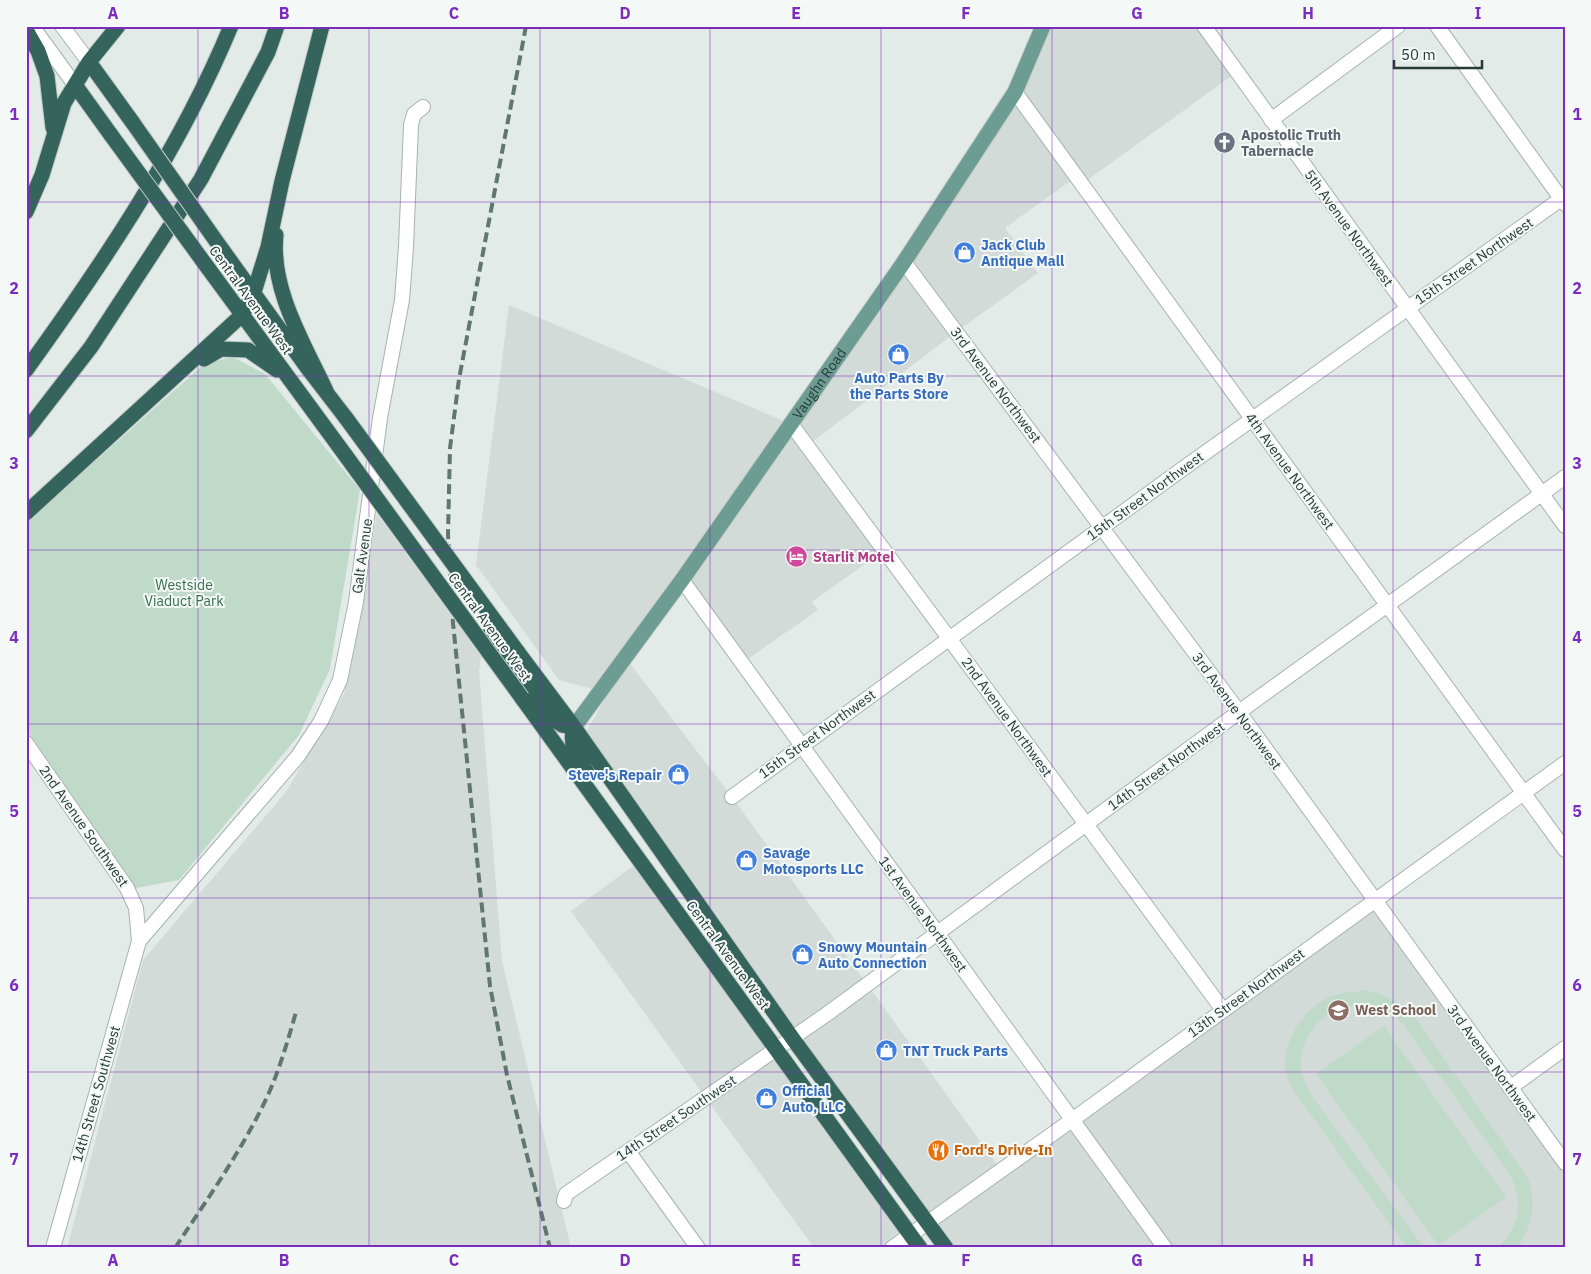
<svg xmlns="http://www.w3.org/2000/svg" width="1591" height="1274" font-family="'IBM Plex Sans',sans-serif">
	<rect width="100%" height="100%" fill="#e3ebe8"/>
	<!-- built -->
	<path fill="#d2dbd7" d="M1043 26H1204L1237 72 1082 184 1076 177 1005 228 1038 273 956 332 807 446 884 550 812 602 818 610 742 663 682 580 628 661 732 797 1001 1170 1375 900 1565 1163V1248H946L582 739 626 663 600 691 559 680 476 565 509 305 791 424 1015 92Z
		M377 514 481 656 479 671 502 961 571 1248H67L143 960 286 792 344 694Z
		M640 861 920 1248H814L571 911Z"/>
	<!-- green -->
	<path fill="#bfdac8" d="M233 357 265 374 360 490 330 669 299 735 179 880 136 888 26 729V523L204 364Z
		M1366 990C1384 994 1397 1001 1412 1013L1528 1178C1536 1201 1533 1229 1516 1248H1498C1520 1223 1523 1208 1511 1176L1402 1023C1364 989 1308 1007 1301 1059 1299 1070 1305 1082 1309 1092L1424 1248H1407L1291 1087C1288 1080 1285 1072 1285 1064 1285 1036 1308 1003 1335 995 1345 992 1356 992 1366 990Z
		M1384 1026 1506 1197 1438 1245 1316 1074Z"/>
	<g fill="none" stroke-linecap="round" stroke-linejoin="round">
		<defs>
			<path id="minor" d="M32 26 75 85
				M62 26 89 62
				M1204 26 1565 526
				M1437 26 1565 204
				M1015 92 1565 850
				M1271 120 1398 26
				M904 262 1239 712 1565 1163
				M791 424 1223 1010
				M682 580 1165 1248
				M26 743 127 888 136 908 139 941 53 1248
				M732 797 1181 470 1561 199
				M139 941 298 756 321 721 340 680 356 602 380 418 402 300 406 247 411 125 414 114 423 107
				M1510 1088 1565 1048
				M628 1151 698 1248
				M564 1201 566 1194 827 1014 1239 712 1565 477
				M892 1248 1072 1120 1565 763"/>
			<g id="major">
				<path id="s1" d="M574 727 682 580 904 262 1015 92 1043 26"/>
			</g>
			<path id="highway" d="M26 30 38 51 47 76 53 128
				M89 62 133 123
				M75 85 111 135
				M26 212 42 175 64 103 89 62 118 26
				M276 235C270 290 305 345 327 393
				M221 248 309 370 346 418
				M208 268 346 456
				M204 359 221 349 248 350 277 370
				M26 370C104 262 180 149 231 26
				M26 431 91 347 201 179 268 52 277 26
				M26 513 242 315 254 292 268 247 282 181 322 26
				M483 637 500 654 551 718 562 725 574 727C568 745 579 759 588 774
				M517 651 574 727 793 1039 946 1248
				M522 698 920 1248"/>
		</defs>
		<!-- minor casing -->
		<use href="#minor" stroke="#a6b3af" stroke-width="16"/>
		<!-- major casing -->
		<use href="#major" stroke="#c2c8c7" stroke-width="17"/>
		<!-- highway casing -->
		<use href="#highway" stroke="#c2c8c7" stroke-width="17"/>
		<!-- minor -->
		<use href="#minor" stroke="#fff" stroke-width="14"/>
		<!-- major -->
		<use href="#major" stroke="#6d9c92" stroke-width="15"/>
		<!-- highway -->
		<use href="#highway" stroke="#34645c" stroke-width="15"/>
		<!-- rail -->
		<path stroke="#607671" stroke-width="4" stroke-dasharray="10 5" stroke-linecap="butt" d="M526 26 459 379 450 448 448 534 453 623 490 986 507 1075 550 1248
			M175 1248C208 1198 243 1149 268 1095 280 1068 288 1040 296 1012"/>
		<defs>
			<path id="highway-bridge" d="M133 123 221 248
				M111 135 208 268
				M346 418 517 651
				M346 456 522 698"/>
		</defs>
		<!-- highway-bridge casing -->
		<use href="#highway-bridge" stroke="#c2c8c7" stroke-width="17" stroke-linecap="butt"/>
		<!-- highway-bridge -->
		<use href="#highway-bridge" stroke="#34645c" stroke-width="15"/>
	</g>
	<!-- grid -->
	<path fill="none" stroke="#7b2cbf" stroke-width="1" stroke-opacity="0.55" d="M198 26V1248M369 26V1248M540 26V1248M710 26V1248M881 26V1248M1052 26V1248M1222 26V1248M1393 26V1248M26 202H1565M26 376H1565M26 550H1565M26 724H1565M26 898H1565M26 1072H1565"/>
	<!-- icons -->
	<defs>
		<symbol id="church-disc" viewBox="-11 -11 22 22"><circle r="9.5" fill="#6b7280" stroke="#f4f8f6"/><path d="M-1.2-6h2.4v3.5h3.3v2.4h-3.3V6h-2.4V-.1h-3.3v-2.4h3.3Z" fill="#fff"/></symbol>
		<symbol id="shop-disc" viewBox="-11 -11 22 22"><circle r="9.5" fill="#3f7fe0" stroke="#f4f8f6"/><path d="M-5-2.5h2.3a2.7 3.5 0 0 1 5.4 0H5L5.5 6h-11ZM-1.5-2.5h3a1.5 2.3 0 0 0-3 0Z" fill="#fff"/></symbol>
		<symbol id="hotel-disc" viewBox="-11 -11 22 22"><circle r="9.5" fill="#d1479c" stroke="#f4f8f6"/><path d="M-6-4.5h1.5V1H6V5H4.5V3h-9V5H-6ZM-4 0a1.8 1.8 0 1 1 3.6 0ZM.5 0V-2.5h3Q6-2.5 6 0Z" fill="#fff"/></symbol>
		<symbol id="school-disc" viewBox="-11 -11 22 22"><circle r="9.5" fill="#8d6e63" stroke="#f4f8f6"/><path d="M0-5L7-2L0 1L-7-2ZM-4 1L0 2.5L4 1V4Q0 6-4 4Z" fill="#fff"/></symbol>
		<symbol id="restaurant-disc" viewBox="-11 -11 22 22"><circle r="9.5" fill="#e8710a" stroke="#f4f8f6"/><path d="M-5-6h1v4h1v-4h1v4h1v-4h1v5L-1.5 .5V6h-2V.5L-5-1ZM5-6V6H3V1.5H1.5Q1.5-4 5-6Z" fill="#fff"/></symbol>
	</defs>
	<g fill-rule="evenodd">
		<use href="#church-disc" x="1212" y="130" width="25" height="25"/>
		<use href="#shop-disc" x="952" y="240" width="25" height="25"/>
		<use href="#shop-disc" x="886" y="342" width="25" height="25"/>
		<use href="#hotel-disc" x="784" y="544" width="25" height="25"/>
		<use href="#shop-disc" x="666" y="762" width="25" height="25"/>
		<use href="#shop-disc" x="734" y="848" width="25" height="25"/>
		<use href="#shop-disc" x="790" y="942" width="25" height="25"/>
		<use href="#school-disc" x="1326" y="998" width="25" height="25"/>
		<use href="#shop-disc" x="874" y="1038" width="25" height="25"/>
		<use href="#shop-disc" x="754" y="1086" width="25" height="25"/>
		<use href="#restaurant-disc" x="926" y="1138" width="25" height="25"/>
	</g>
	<g text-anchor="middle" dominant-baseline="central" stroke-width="4" stroke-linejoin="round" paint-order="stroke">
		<!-- worship labels -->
		<g font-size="14" font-weight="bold" fill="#5b616d" stroke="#f4f8f6" text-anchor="start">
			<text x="1241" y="135">Apostolic Truth<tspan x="1241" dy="16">Tabernacle</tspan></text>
		</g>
		<!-- street labels -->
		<g font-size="14" fill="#253b36" stroke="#f4f8f6">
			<text transform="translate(1349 228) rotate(54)">5th Avenue Northwest</text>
			<text transform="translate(1474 261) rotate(-35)">15th Street Northwest</text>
			<text transform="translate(251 300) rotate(54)">Central Avenue West</text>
			<text stroke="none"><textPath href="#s1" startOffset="422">Vaughn Road</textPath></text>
			<text transform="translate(996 385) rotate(53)">3rd Avenue Northwest</text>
			<text transform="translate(1290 471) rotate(54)">4th Avenue Northwest</text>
			<text transform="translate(1145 496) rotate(-36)">15th Street Northwest</text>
			<text transform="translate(362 556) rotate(-82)">Galt Avenue</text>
			<text transform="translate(490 627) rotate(54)">Central Avenue West</text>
			<text transform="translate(1237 711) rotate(54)">3rd Avenue Northwest</text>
			<text transform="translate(1007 717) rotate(54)">2nd Avenue Northwest</text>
			<text transform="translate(817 734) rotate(-36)">15th Street Northwest</text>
			<text transform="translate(1166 766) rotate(-36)">14th Street Northwest</text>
			<text transform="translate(84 826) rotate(55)">2nd Avenue Southwest</text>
			<text transform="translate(923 914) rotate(54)">1st Avenue Northwest</text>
			<text transform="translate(728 955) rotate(54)">Central Avenue West</text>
			<text transform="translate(1246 993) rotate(-36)">13th Street Northwest</text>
			<text transform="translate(1492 1063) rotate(54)">3rd Avenue Northwest</text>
			<text transform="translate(96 1094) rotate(-74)">14th Street Southwest</text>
			<text transform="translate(676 1118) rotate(-34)">14th Street Southwest</text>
		</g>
		<!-- shop labels -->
		<g font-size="14" font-weight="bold" fill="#366cbe" stroke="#f4f8f6" text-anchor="start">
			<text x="981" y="245">Jack Club<tspan x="981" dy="16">Antique Mall</tspan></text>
			<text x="899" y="378" text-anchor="middle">Auto Parts By<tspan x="899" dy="16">the Parts Store</tspan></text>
			<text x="662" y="775" text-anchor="end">Steve's Repair</text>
			<text x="763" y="853">Savage<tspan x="763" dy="16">Motosports LLC</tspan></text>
			<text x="818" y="947">Snowy Mountain<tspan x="818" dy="16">Auto Connection</tspan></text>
			<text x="903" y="1051">TNT Truck Parts</text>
			<text x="782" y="1091">Official<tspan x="782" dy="16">Auto, LLC</tspan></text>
		</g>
		<!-- hotel labels -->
		<g font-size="14" font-weight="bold" fill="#b23c85" stroke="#f4f8f6" text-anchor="start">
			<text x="813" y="557">Starlit Motel</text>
		</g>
		<!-- park labels -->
		<g font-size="14" fill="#346d4d" stroke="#f4f8f6">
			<text x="184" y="585">Westside<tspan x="184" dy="16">Viaduct Park</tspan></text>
		</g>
		<!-- education labels -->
		<g font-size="14" font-weight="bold" fill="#785e54" stroke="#f4f8f6" text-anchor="start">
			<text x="1355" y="1010">West School</text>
		</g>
		<!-- food labels -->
		<g font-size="14" font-weight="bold" fill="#c56008" stroke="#f4f8f6" text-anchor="start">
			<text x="954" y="1150">Ford's Drive-In</text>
		</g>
	</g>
	<!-- border -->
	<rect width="1591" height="1274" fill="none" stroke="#f4f8f6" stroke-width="55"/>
	<!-- scale -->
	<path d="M1394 60v8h88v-8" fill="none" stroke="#253b36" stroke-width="2.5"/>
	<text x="1401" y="60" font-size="15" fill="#253b36" stroke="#f4f8f6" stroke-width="4" paint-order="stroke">50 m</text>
	<rect x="28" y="28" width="1536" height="1218" fill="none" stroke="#7b2cbf" stroke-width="2"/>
	<g font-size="16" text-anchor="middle" font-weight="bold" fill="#7b2cbf">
		<text x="113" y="19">A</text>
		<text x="284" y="19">B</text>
		<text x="454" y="19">C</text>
		<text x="625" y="19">D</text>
		<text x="796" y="19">E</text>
		<text x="966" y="19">F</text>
		<text x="1137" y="19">G</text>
		<text x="1308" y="19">H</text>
		<text x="1478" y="19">I</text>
		<text x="14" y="120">1</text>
		<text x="1577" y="120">1</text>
		<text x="14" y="294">2</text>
		<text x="1577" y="294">2</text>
		<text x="14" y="469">3</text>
		<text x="1577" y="469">3</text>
		<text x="14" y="643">4</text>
		<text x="1577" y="643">4</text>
		<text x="14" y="817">5</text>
		<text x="1577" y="817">5</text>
		<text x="14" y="991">6</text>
		<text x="1577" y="991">6</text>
		<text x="14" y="1165">7</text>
		<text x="1577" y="1165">7</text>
		<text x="113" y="1266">A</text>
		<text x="284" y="1266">B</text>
		<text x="454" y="1266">C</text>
		<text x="625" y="1266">D</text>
		<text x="796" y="1266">E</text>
		<text x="966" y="1266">F</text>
		<text x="1137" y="1266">G</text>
		<text x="1308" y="1266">H</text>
		<text x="1478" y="1266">I</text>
	</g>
</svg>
